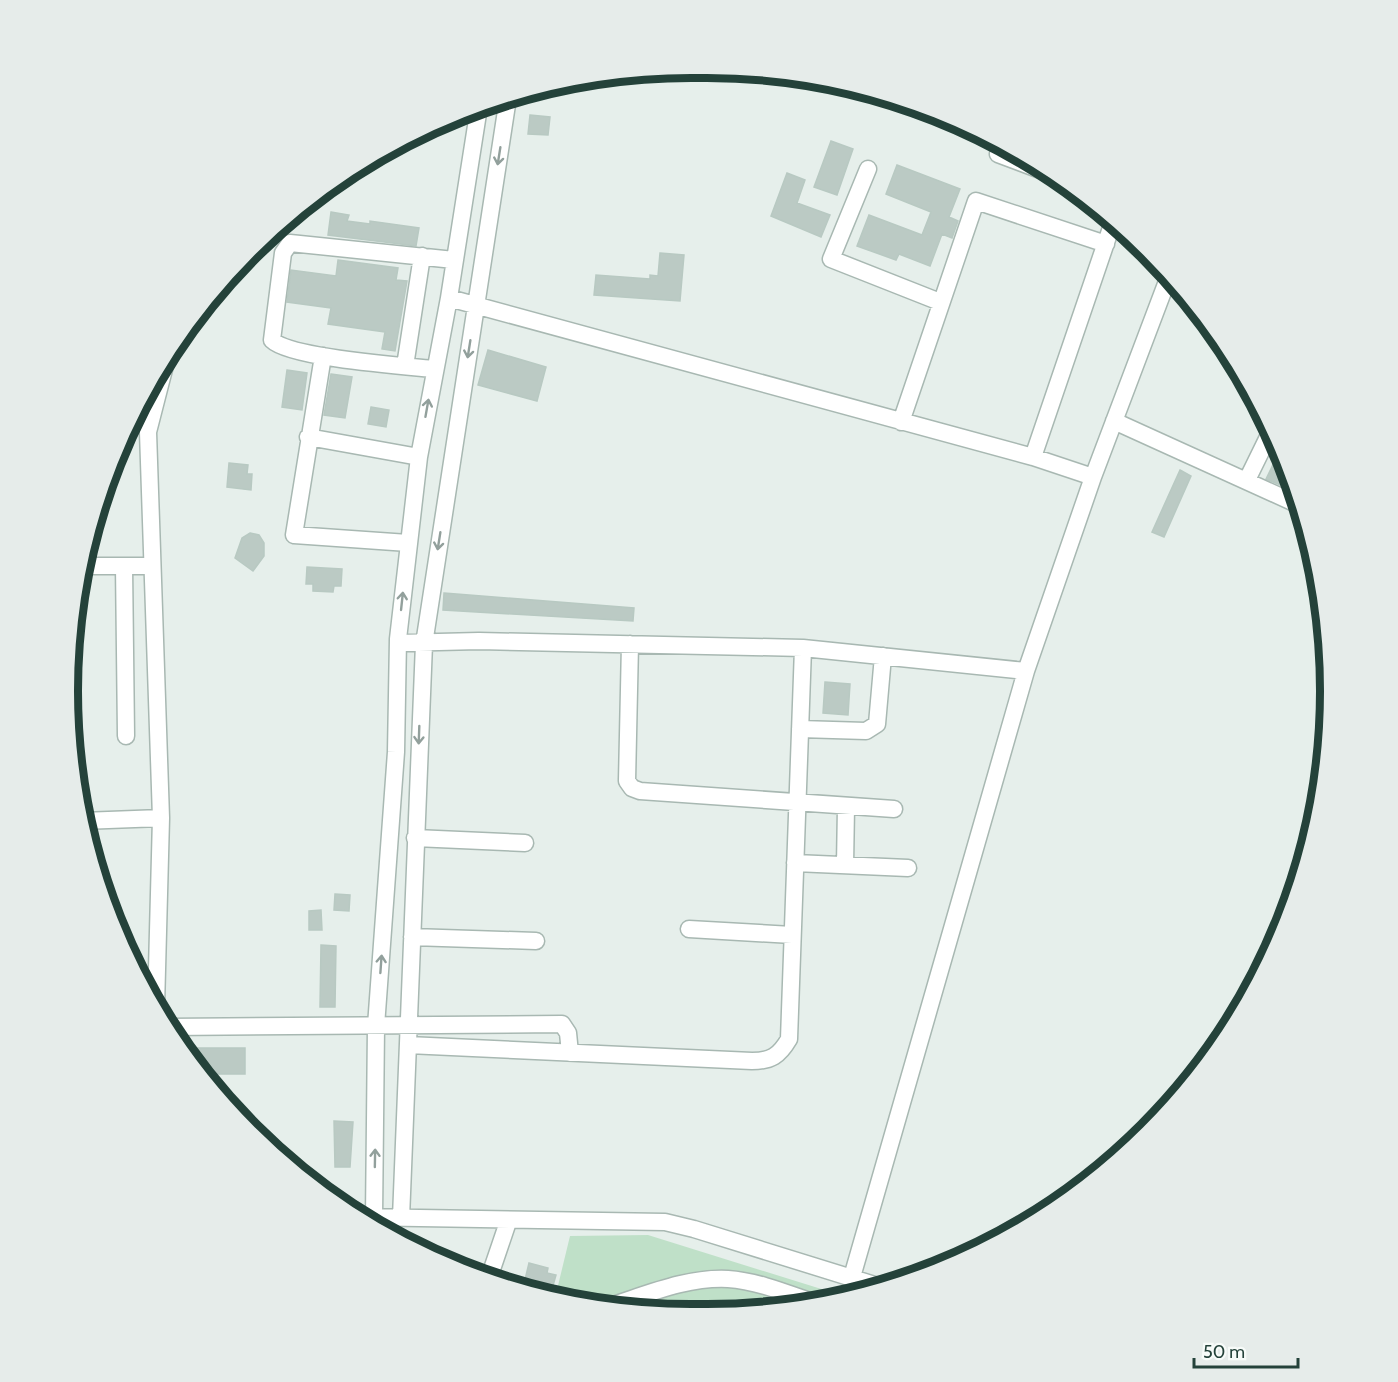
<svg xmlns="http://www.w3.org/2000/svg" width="1398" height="1382" font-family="Cabin,sans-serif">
	<rect width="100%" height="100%" fill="#e6efeb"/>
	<!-- green -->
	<path fill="#bfe0c8" d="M648 1235 847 1297 829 1302 752 1279 596 1305 555 1298 570 1236Z
		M698 1286 742 1287 806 1305 707 1314 621 1307Z"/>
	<!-- building -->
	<path fill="#bbcac4" stroke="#b8c9c2" stroke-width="1.5" d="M890 98 945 115 940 126 887 106Z
		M530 115 550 117 548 135 528 134Z
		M831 141 853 149 837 195 814 187Z
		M897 165 960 189 949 217 958 221 952 238 942 234 930 266 899 254 896 260 857 246 869 215 922 235 931 212 886 194Z
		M787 173 805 180 797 203 830 215 821 237 771 216Z
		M331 212 349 215 347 221 370 224V221L419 228 416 246 328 235Z
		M660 253 684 255 680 301 594 295 596 275 650 279V275L658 276Z
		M338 260 398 268 396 280 407 281 395 351 382 349 385 332 328 324 331 308 287 302 291 270 336 276Z
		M488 350 546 367 537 401 478 385Z
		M287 370 307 373 302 410 282 407Z
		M331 374 352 377 345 418 324 415Z
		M371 407 389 410 386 427 368 424Z
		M1281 448 1290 476 1285 487 1266 479Z
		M229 463 248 465 247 474H252L251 490 227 487Z
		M1180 470 1191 476 1164 537 1152 532Z
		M250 533 259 535 264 543V556L253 571 235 558 242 538Z
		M307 567 342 569 341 586H334L333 592 313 591V584H306Z
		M444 593 634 608 633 621 443 610Z
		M825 682 850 684 848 715 823 713Z
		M335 894 350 895 349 911 334 910Z
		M321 910 322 930H309V911Z
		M321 945 336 946 335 1007H320Z
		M195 1048H245V1074H203L195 1064Z
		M334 1121 353 1122 350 1167H335Z
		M529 1263 548 1268 547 1273 556 1275 552 1289 543 1287 542 1292 523 1288Z"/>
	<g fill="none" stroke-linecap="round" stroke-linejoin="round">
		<defs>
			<path id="minor" d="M1001 145 998 154 1059 177
				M868 169 831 259 940 302
				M449 298 1033 457 1093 477
				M323 356 294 535 408 543
				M405 366 422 256
				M434 369C404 366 290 358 272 340L283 253 290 243 454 260
				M1114 421 1299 505
				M901 422 976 201 1106 244
				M308 437 419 457
				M1033 457 1113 222
				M1247 480 1271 431
				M80 566H152
				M124 566 126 736
				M398 643 479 641 803 648 1026 671
				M630 644 627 781 632 788 640 791 894 809
				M800 729 866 731 877 724 883 656
				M82 821 161 818
				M415 838 525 843
				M795 863 908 868
				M845 865 846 807
				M689 929 792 935
				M412 937 536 941
				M156 1007 161 818 148 432 168 354
				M167 1027 562 1024 568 1033 570 1053
				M408 1045 752 1061C771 1061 779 1056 789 1039L803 648
				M360 1217 665 1222 694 1229 881 1287
				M374 1217 376 1026 396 752 398 639 419 457 449 298 479 107
				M401 1218 424 644 508 98
				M852 1277 1026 671 1093 477 1169 276
				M489 1278 508 1222
				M610 1306C648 1294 687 1277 728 1279 758 1281 789 1294 818 1304"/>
		</defs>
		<!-- minor casing -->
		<use href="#minor" stroke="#a8b8b2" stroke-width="19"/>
		<!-- minor -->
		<use href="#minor" stroke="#fff" stroke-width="16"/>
	</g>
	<!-- one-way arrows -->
	<defs><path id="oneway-shaft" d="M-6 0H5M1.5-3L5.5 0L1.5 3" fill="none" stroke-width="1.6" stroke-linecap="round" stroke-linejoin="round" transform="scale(1.5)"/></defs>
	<g stroke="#92a09c">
		<use href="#oneway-shaft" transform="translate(499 156) rotate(99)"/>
		<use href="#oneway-shaft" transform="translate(469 349) rotate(99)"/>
		<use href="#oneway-shaft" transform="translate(427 408) rotate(-80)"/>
		<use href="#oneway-shaft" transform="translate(439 541) rotate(99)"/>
		<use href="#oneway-shaft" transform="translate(402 601) rotate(-84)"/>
		<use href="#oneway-shaft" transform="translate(419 735) rotate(92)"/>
		<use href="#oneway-shaft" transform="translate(381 964) rotate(-86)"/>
		<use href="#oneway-shaft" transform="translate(375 1158) rotate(-89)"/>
	</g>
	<!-- crop -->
	<path d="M0 0H1398V1382H0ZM691 78H707A613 613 0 0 1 1320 691V691A613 613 0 0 1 707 1304H691A613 613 0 0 1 78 691V691A613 613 0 0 1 691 78Z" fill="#e6ecea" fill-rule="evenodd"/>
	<path fill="none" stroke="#24423a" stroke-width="8" d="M691 78H707A613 613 0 0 1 1320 691V691A613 613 0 0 1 707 1304H691A613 613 0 0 1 78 691V691A613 613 0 0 1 691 78Z"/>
	<!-- scale -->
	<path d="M1194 1358v9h104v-9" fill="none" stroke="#24423a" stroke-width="3"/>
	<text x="1203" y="1358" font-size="18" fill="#24423a" stroke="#f7fbf9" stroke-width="4.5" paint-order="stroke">50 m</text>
</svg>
